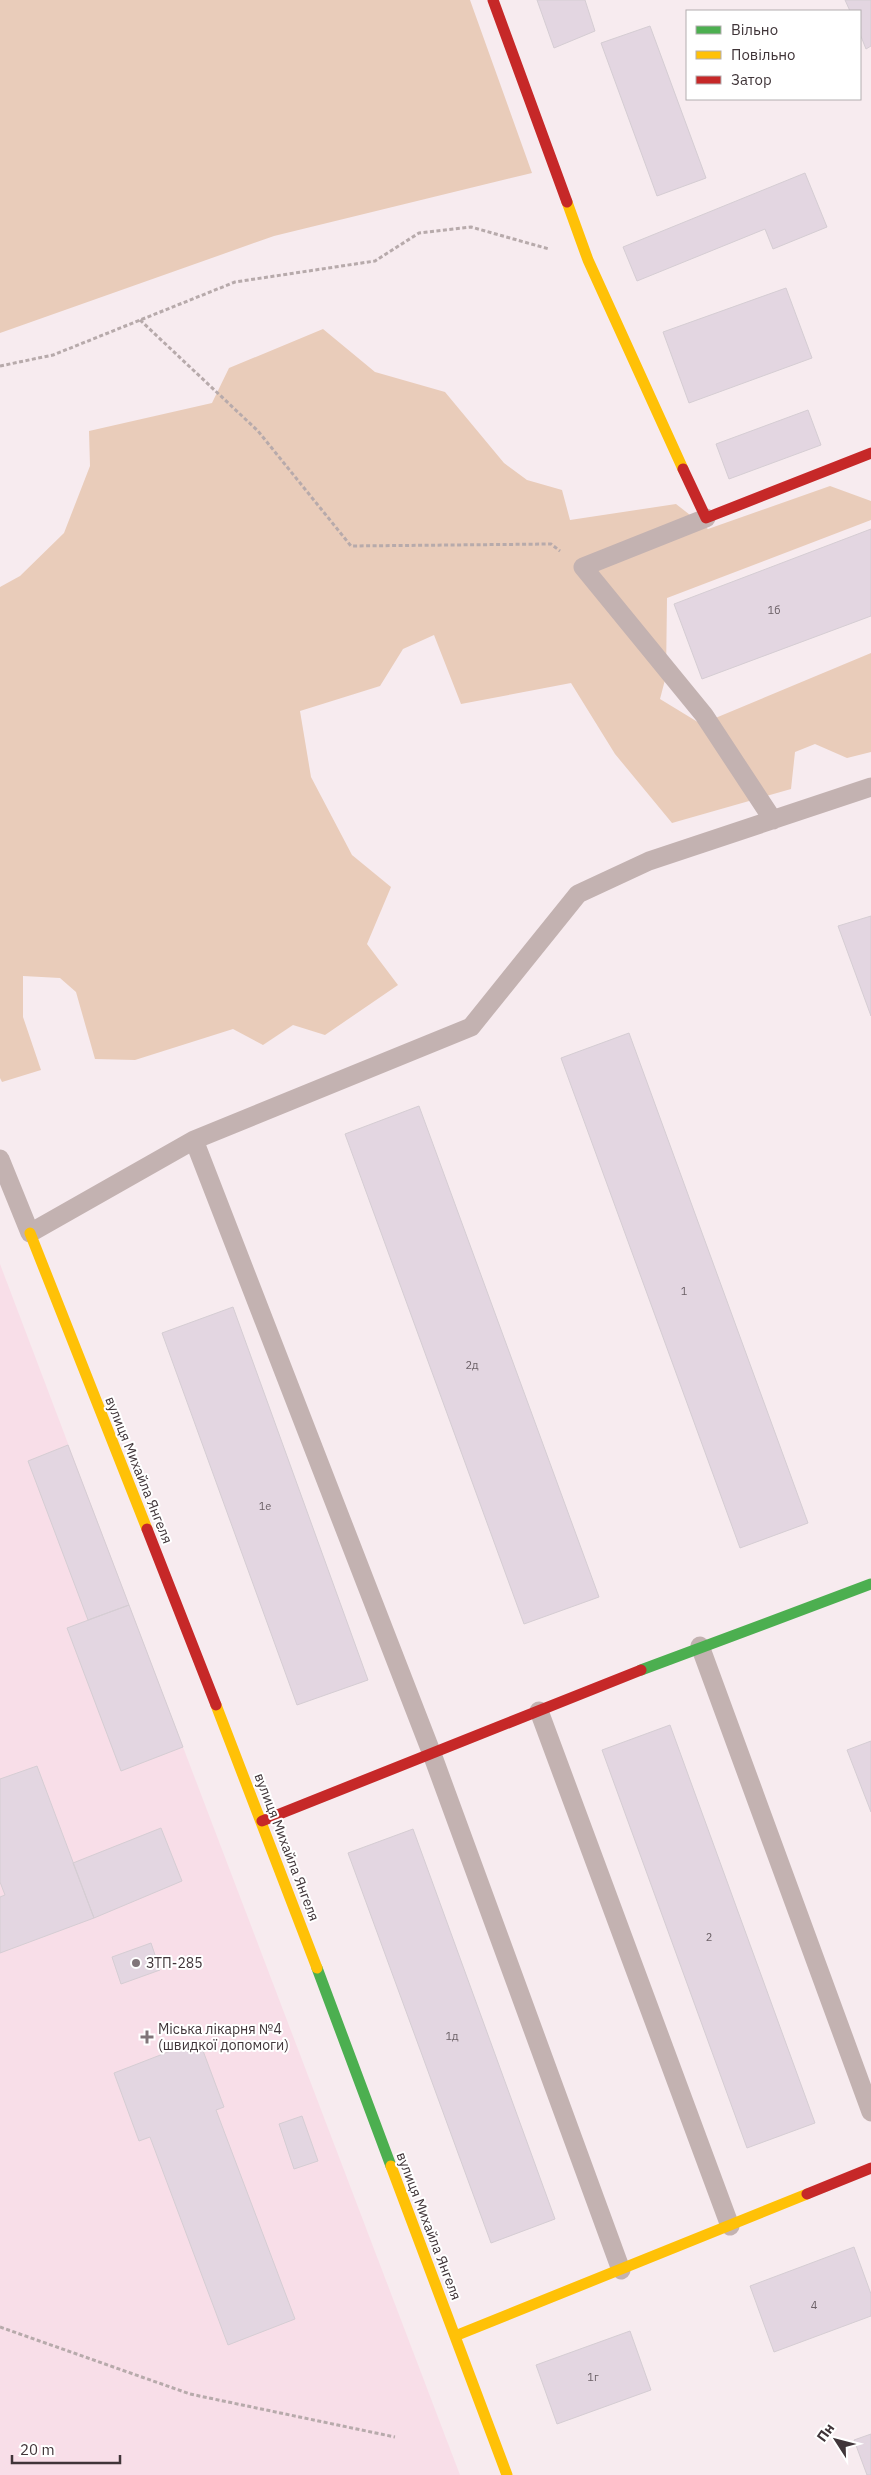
<svg xmlns="http://www.w3.org/2000/svg" width="871" height="2475" font-family="'IBM Plex Sans',sans-serif">
	<rect width="100%" height="100%" fill="#f7ebef"/>
	<!-- built -->
	<path fill="#f8dee8" d="M0 1264 183 1747 460 2475H0Z"/>
	<!-- green -->
	<path fill="#e9ccba" d="M0 0H470L532 173 274 236 0 333Z
		M323 329 375 372 445 392 504 463 527 480 562 490 570 520 676 504 708 529 830 486 871 501V520L667 598 666 676 660 699 701 724 871 653V752L847 758 815 744 795 752 791 789 672 823 615 754 571 683 461 704 434 635 403 649 380 686 300 711 311 777 352 855 391 887 367 944 398 985 325 1035 293 1025 263 1045 233 1029 135 1060 95 1059 76 992 60 978 23 976V1017L41 1070 2 1082 0 1078V587L20 576 64 533 90 466 89 431 212 403 229 368Z"/>
	<!-- building -->
	<path fill="#e3d6e1" stroke="#d5cdd3" d="M537 0H585L595 31 554 48Z
		M845 0H871V46L866 49 860 34V11H850Z
		M650 26 706 178 657 196 601 43Z
		M805 173 827 227 773 249 765 229 637 281 623 247Z
		M786 288 812 358 689 403 663 332Z
		M808 410 821 445 729 479 716 444Z
		M871 529V616L702 679 674 604Z
		M871 916V1016L838 926Z
		M629 1033 808 1523 740 1548 561 1058Z
		M419 1106 599 1597 524 1624 345 1134Z
		M233 1307 368 1680 297 1705 162 1333Z
		M68 1445 129 1605 88 1620 28 1461Z
		M129 1605 183 1747 121 1771 67 1628Z
		M670 1725 815 2123 747 2148 602 1750Z
		M871 1741V1812L847 1750Z
		M37 1766 94 1918 0 1953V1897L5 1895 0 1882V1779Z
		M161 1828 182 1881 94 1918 73 1863Z
		M413 1829 555 2219 491 2243 348 1853Z
		M151 1943 160 1970 121 1984 112 1957Z
		M199 2040 224 2107 216 2110 295 2319 228 2345 150 2137 139 2141 114 2073Z
		M302 2116 318 2161 294 2169 279 2124Z
		M854 2247 871 2294V2316L774 2352 750 2286Z
		M630 2331 651 2390 557 2424 536 2365Z
		M871 2434V2475H867L854 2440Z"/>
	<g fill="none" stroke-linecap="round" stroke-linejoin="round">
		<!-- path -->
		<path stroke="#b7aaab" stroke-width="3" stroke-dasharray="4 2.5" stroke-linecap="butt" d="M140 320 258 431 351 546 551 544 560 551
			M0 366 53 355 235 282 375 261 419 233 471 227 549 249
			M0 2327 190 2394 395 2437"/>
		<!-- lane -->
		<path stroke="#c3b2b1" stroke-width="19" d="M706 518 583 567 704 715 773 820
			M194 1140 432 1754 621 2270
			M0 1159 30 1233 194 1140 471 1027 578 894 649 861 871 787
			M700 1646 871 2112
			M539 1711 730 2226"/>
		<!-- fast -->
		<path stroke="#4caf50" stroke-width="11" d="M641 1670 871 1584
			M317 1968 391 2166"/>
		<!-- slow -->
		<path stroke="#ffc107" stroke-width="11" d="M567 202 588 260 683 469
			M30 1233 147 1529
			M216 1705 317 1968
			M391 2166 507 2475
			M455 2336 807 2194"/>
		<!-- jam -->
		<path stroke="#c62828" stroke-width="11" d="M493 0 567 202
			M683 469 706 518 871 453
			M147 1529 216 1705
			M262 1821 641 1670
			M807 2194 871 2168"/>
	</g>
	<!-- markers -->
	<g fill="#807579" stroke="#fff" stroke-width="2">
		<circle cx="136" cy="1963" r="5"/>
		<path d="M144.5 2029.5h5v5h5v5h-5v5h-5v-5h-5v-5h5z"/>
	</g>
	<g text-anchor="middle" dominant-baseline="central" stroke-width="4" stroke-linejoin="round" paint-order="stroke">
		<!-- number labels -->
		<g font-size="11" fill="#6b6066">
			<text x="774" y="610">1б</text>
			<text x="684" y="1291">1</text>
			<text x="472" y="1365">2д</text>
			<text x="265" y="1506">1е</text>
			<text x="709" y="1937">2</text>
			<text x="452" y="2036">1д</text>
			<text x="814" y="2305">4</text>
			<text x="593" y="2377">1г</text>
		</g>
		<!-- street labels -->
		<g font-size="14" fill="#403539" stroke="#fff">
			<text transform="translate(139 1470) rotate(68)">вулиця Михайла Янгеля</text>
			<text transform="translate(287 1847) rotate(69)">вулиця Михайла Янгеля</text>
			<text transform="translate(429 2226) rotate(69)">вулиця Михайла Янгеля</text>
		</g>
		<!-- poi labels -->
		<g font-size="14" fill="#403539" stroke="#fff" text-anchor="start">
			<text x="146" y="1963">ЗТП-285</text>
			<text x="158" y="2029">Міська лікарня №4<tspan x="158" dy="16">(швидкої допомоги)</tspan></text>
		</g>
	</g>
	<!-- legend -->
	<rect x="686" y="10" width="175" height="90" fill="#ffffff" stroke="#b3aeb0"/>
	<rect x="696" y="26" width="25" height="8" fill="#4caf50" stroke="#b3aeb0"/>
	<text x="731" y="35" font-size="15" fill="#403539">Вільно</text>
	<rect x="696" y="51" width="25" height="8" fill="#ffc107" stroke="#b3aeb0"/>
	<text x="731" y="60" font-size="15" fill="#403539">Повільно</text>
	<rect x="696" y="76" width="25" height="8" fill="#c62828" stroke="#b3aeb0"/>
	<text x="731" y="85" font-size="15" fill="#403539">Затор</text>
	<!-- north arrow -->
	<g transform="translate(836 2440) rotate(306)" stroke="#ffffff" stroke-width="4" paint-order="stroke">
	<path d="M0-4L9 19L0 12L-9 19Z" fill="#403539"/>
	<text y="-8" font-size="14" font-weight="bold" text-anchor="middle" fill="#403539">Пн</text>
	</g>
	<!-- scale -->
	<path d="M12 2455v8h108v-8" fill="none" stroke="#403539" stroke-width="2.5"/>
	<text x="20" y="2455" font-size="15" fill="#403539" stroke="#ffffff" stroke-width="4" paint-order="stroke">20 m</text>
</svg>
